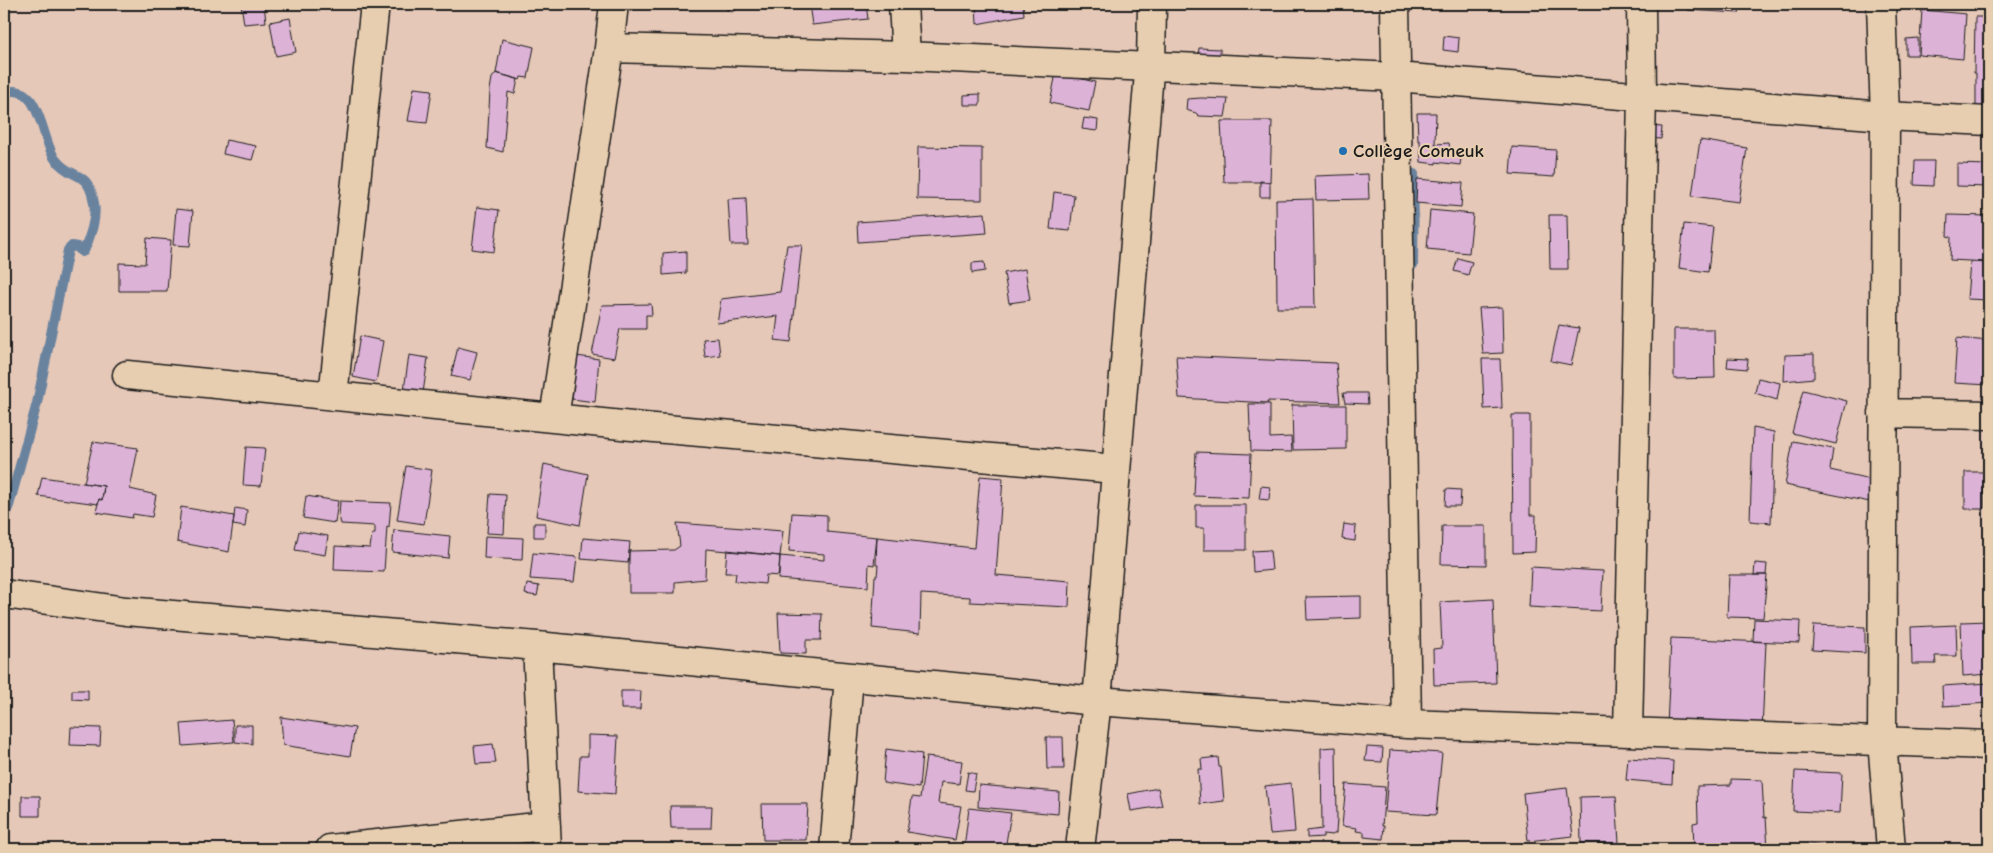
<svg xmlns="http://www.w3.org/2000/svg" width="1993" height="853" font-family="'Comic Neue',sans-serif">
	<rect width="100%" height="100%" fill="#e6c8b8"/>
	<filter id="ink" filterUnits="userSpaceOnUse"><feTurbulence type="fractalNoise" baseFrequency=".02" numOctaves="2"/><feDisplacementMap in="SourceGraphic" scale="10" xChannelSelector="R" yChannelSelector="G"/><feConvolveMatrix kernelMatrix="1 2 1 2 8 2 1 2 1" color-interpolation-filters="sRGB"/></filter>
	<g filter="url(#ink)">
		<g fill="none" stroke-linecap="round" stroke-linejoin="round">
			<!-- stream -->
			<path stroke="#69839f" stroke-width="10" d="M4 93C41 79 41 142 56 160 72 181 88 168 94 203 97 219 90 237 84 251L82 252 77 247 72 246 68 250 37 403 4 524
				M1413 265 1414 174"/>
		</g>
		<!-- building -->
		<path fill="#ddb2d7" stroke="#1c1c1c" d="M241 4H264L266 22 244 24Z
			M724 4H741L743 7 731 12V9L727 10Z
			M809 4H866L868 19 812 25Z
			M976 4H1023L1024 15 977 24Z
			M1688 4H1741L1739 13 1687 10Z
			M1988 4H1989V107L1976 106V73H1974L1975 17H1988Z
			M1922 10 1966 14 1963 59 1919 55Z
			M290 18 296 52 276 56 270 22Z
			M1444 36 1459 38 1458 52 1443 50Z
			M1918 38V55H1906V39Z
			M502 39 534 47 528 78 521 77 520 80 496 73Z
			M1199 48 1220 49V59L1198 57Z
			M496 73 518 79 515 94 508 92 503 152 487 148 490 90 492 78Z
			M1056 73 1095 82 1089 111 1050 103Z
			M414 88 432 90 427 123 408 121Z
			M980 94V105H964V95Z
			M1201 98 1228 99 1225 117 1199 116 1196 113 1186 110 1187 99Z
			M1417 113H1436L1435 144 1449 143 1450 150 1462 151 1460 165 1436 162V164L1421 162 1420 141H1418Z
			M1084 118 1098 120 1097 131 1082 129Z
			M1221 121H1272L1270 182H1224Z
			M1650 126 1662 127 1661 139 1649 138Z
			M226 140 256 146 252 160 223 154Z
			M1700 140 1747 148 1739 202 1692 196Z
			M918 147 982 148V200L917 199Z
			M1512 147 1556 150 1554 177 1510 174Z
			M1915 161H1934L1933 186 1914 185Z
			M1957 164 1989 165V187L1957 186Z
			M1368 174 1369 199 1316 200 1315 176Z
			M1417 179 1463 183 1461 207 1416 203Z
			M1260 181 1270 182V197H1260Z
			M1054 192 1074 195 1070 231 1050 229Z
			M746 198 748 245H731L728 199Z
			M1313 199 1315 308H1277L1276 200Z
			M477 207 499 210 494 252 472 249Z
			M176 209 193 211 190 246 173 245Z
			M1430 210 1473 214 1469 253 1427 249Z
			M985 213 987 233 858 242 857 222Z
			M1549 215H1567L1568 269H1550Z
			M1948 215 1989 216V262L1950 260 1951 237 1947 236Z
			M1684 224 1713 227 1708 272 1679 268Z
			M147 238 171 240 167 291H119V263L145 264Z
			M787 245H802L791 342 775 340 778 316 717 323 721 299 780 292Z
			M686 251V273L663 275V253Z
			M1458 258 1472 262 1468 275 1454 271Z
			M984 262 985 271 972 273V263Z
			M1970 262 1989 263V300L1967 299Z
			M1025 269 1030 300 1009 303 1004 273Z
			M651 304 652 315H646V329H620L614 358 592 354 602 305Z
			M1502 307 1503 353 1483 354 1479 308Z
			M1559 325 1579 328 1571 365 1551 361Z
			M1674 329H1714L1715 378 1674 379Z
			M360 336 383 341 376 382 353 377Z
			M718 338 720 355 705 357 703 339Z
			M1957 338 1989 341V385L1954 383Z
			M458 347 477 352 470 380 451 376Z
			M1814 354V378L1784 381 1785 355Z
			M409 355 428 358 423 393 404 390Z
			M576 356 599 359 595 402 572 399Z
			M1176 356 1336 363 1340 403 1268 401V403L1179 398Z
			M1728 358 1748 359 1747 369 1727 367Z
			M1482 359H1500L1502 408 1484 409Z
			M1758 378 1780 383 1777 400 1755 393Z
			M1803 390 1847 401 1836 444 1792 433Z
			M1343 393H1367L1368 404 1345 403Z
			M1249 404H1270V438L1291 437 1292 452 1251 451Z
			M1292 405H1346V449L1293 450Z
			M1512 415H1530V515H1536L1535 552 1513 553Z
			M1753 428 1774 432 1771 523 1750 521Z
			M1793 441 1833 449 1830 470 1870 479V502L1785 485Z
			M93 442 138 448 130 489 156 495 152 517 133 514 132 518 96 512 99 499 102 500 104 486 84 483Z
			M246 447 265 448 261 486 243 485Z
			M1196 452 1251 454 1249 498 1194 496Z
			M544 464 588 474 580 525 536 516Z
			M406 466 432 470 424 524 397 520Z
			M1965 472H1984V509H1965Z
			M980 476 1003 478 996 575 1070 581 1069 607 970 602V597L921 594 920 633 872 628 875 576H877L878 565H876L877 537 974 548Z
			M42 477 104 486 102 500 99 499 98 504 38 496Z
			M1261 486 1270 487 1269 500 1259 499Z
			M1446 489 1461 490 1460 506H1445Z
			M490 494 506 495 504 534 487 533Z
			M306 496 338 501 335 523 303 518Z
			M340 501 391 503 389 527 387 526 384 572 334 570 335 546 370 548 372 534H375V526L341 524 339 516Z
			M1196 505H1246V550H1204V528H1196Z
			M181 507 234 516 229 552 177 542Z
			M235 508 247 510 245 527 233 525Z
			M792 513 827 515V532L877 537 874 565 869 564 868 587 778 579 780 556 824 560V554L789 551Z
			M534 523H545V537H534Z
			M677 523 783 531 780 556 706 549 705 579 675 582V593H629V551L674 550 680 546Z
			M1344 524 1356 526 1355 541 1342 539Z
			M1442 526H1486V565L1441 564Z
			M394 530 450 536 448 558 392 552Z
			M299 531 328 536 325 555 295 550Z
			M485 536 523 538 522 560 484 558Z
			M583 538 630 542 628 563 581 559Z
			M1983 545H1989V602H1987Z
			M727 550 780 556 779 576 766 575 765 584 735 581 736 573H725Z
			M1270 550 1272 570 1253 572 1252 551Z
			M533 553 577 557 574 582 530 579Z
			M1755 563 1767 564 1766 575H1754Z
			M1531 567 1603 571 1601 611 1529 607Z
			M1729 575H1767L1763 618 1727 617Z
			M527 584 539 586 537 596 525 594Z
			M1361 596V618L1307 620 1306 597Z
			M1493 599 1496 683 1434 685 1433 649 1442 648 1440 602Z
			M778 613 822 614 821 640H806V654L780 653Z
			M1754 619 1800 621 1799 643 1753 641Z
			M1989 621V674L1963 676 1961 622Z
			M1814 625 1865 627V653L1812 650Z
			M1956 625 1957 656H1935L1936 664H1912L1911 627Z
			M1671 638 1766 642 1762 730 1667 727Z
			M1989 683V703L1943 706 1942 686Z
			M72 690H88V700L72 699Z
			M621 691H641L640 709H621Z
			M281 717 355 728 350 756 283 745Z
			M232 720 234 742 183 746 181 724Z
			M235 725H252V744L235 742Z
			M71 727 101 728 100 746 70 745Z
			M588 735 618 736 615 794 578 791 580 756H588Z
			M1046 737H1063L1064 769H1047Z
			M493 744 496 763 476 764 474 746Z
			M1336 747 1337 819 1336 833 1332 835 1323 834V837L1307 838V831L1322 829 1321 748Z
			M1367 747 1383 748 1382 762 1365 761Z
			M886 749 922 754 919 788 883 783Z
			M1390 750 1442 753 1436 815 1385 812Z
			M926 757 962 761 959 784 941 782 938 803 961 806 955 840 907 832 912 797 920 798Z
			M1218 757 1219 767H1221L1224 801 1200 804 1198 769H1202L1201 759Z
			M1628 758 1673 761 1672 784 1626 780Z
			M1795 771 1842 773 1840 813 1793 811Z
			M968 772 976 774 973 791 965 790Z
			M1731 779 1762 780 1764 818 1766 817 1768 849H1694L1693 823 1698 822 1697 786 1731 785Z
			M1291 783 1295 832 1270 834 1265 786Z
			M1346 784 1385 787 1382 826H1384L1383 839 1364 837V832L1356 831 1357 828 1342 826Z
			M979 785 1059 792 1058 814 978 807Z
			M1158 788 1162 806 1131 811 1128 794Z
			M1567 788 1573 836 1528 841 1523 793Z
			M22 796H40V816H22Z
			M1616 796 1619 843H1581L1580 797Z
			M762 804H808L806 840H763Z
			M670 806H712L711 828H671Z
			M969 808 1011 813 1005 849H964Z
			M1808 844 1827 846 1826 849H1808Z"/>
		<g fill="none" stroke-linecap="round" stroke-linejoin="round">
			<defs>
				<path id="minor" d="M903 4 906 56
					M1395 4 1407 724
					M1881 4 1885 116 1882 741 1891 849
					M609 48 906 56 1151 67 1152 4
					M127 375 632 426 1115 469
					M333 396 375 4
					M1883 413 1989 415
					M554 418 609 48 614 4
					M4 594 126 611 537 646 1097 701 1407 724 1989 745
					M537 646 547 849
					M1628 732 1642 96 1641 4
					M330 849 546 826
					M834 849 849 678"/>
				<path id="secondary" d="M1080 849 1097 701 1149 73 1151 67 1156 66 1396 77 1885 116 1989 121"/>
			</defs>
			<!-- minor casing -->
			<use href="#minor" stroke="#1c1c1c" stroke-width="31"/>
			<!-- secondary casing -->
			<use href="#secondary" stroke="#1c1c1c" stroke-width="31"/>
			<!-- minor -->
			<use href="#minor" stroke="#e8ceb0" stroke-width="28"/>
			<!-- secondary -->
			<use href="#secondary" stroke="#e8ceb0" stroke-width="28"/>
		</g>
	</g>
	<!-- markers -->
	<circle fill="#1f6fb2" stroke="#e8ceb0" stroke-width="2" cx="1343" cy="151" r="5"/>
	<g text-anchor="middle" dominant-baseline="central" stroke-width="4" stroke-linejoin="round" paint-order="stroke">
		<!-- poi labels -->
		<g font-size="19" font-weight="bold" fill="#1c1c1c" stroke="#e8ceb0" text-anchor="start">
			<text x="1353" y="151">Collège Comeuk</text>
		</g>
	</g>
	<!-- margin -->
	<rect width="1993" height="853" fill="none" stroke="#e8ceb0" stroke-width="20"/>
	<rect x="10" y="10" width="1973" height="833" fill="none" stroke="#1c1c1c" stroke-width="2" filter="url(#ink)"/>
</svg>
